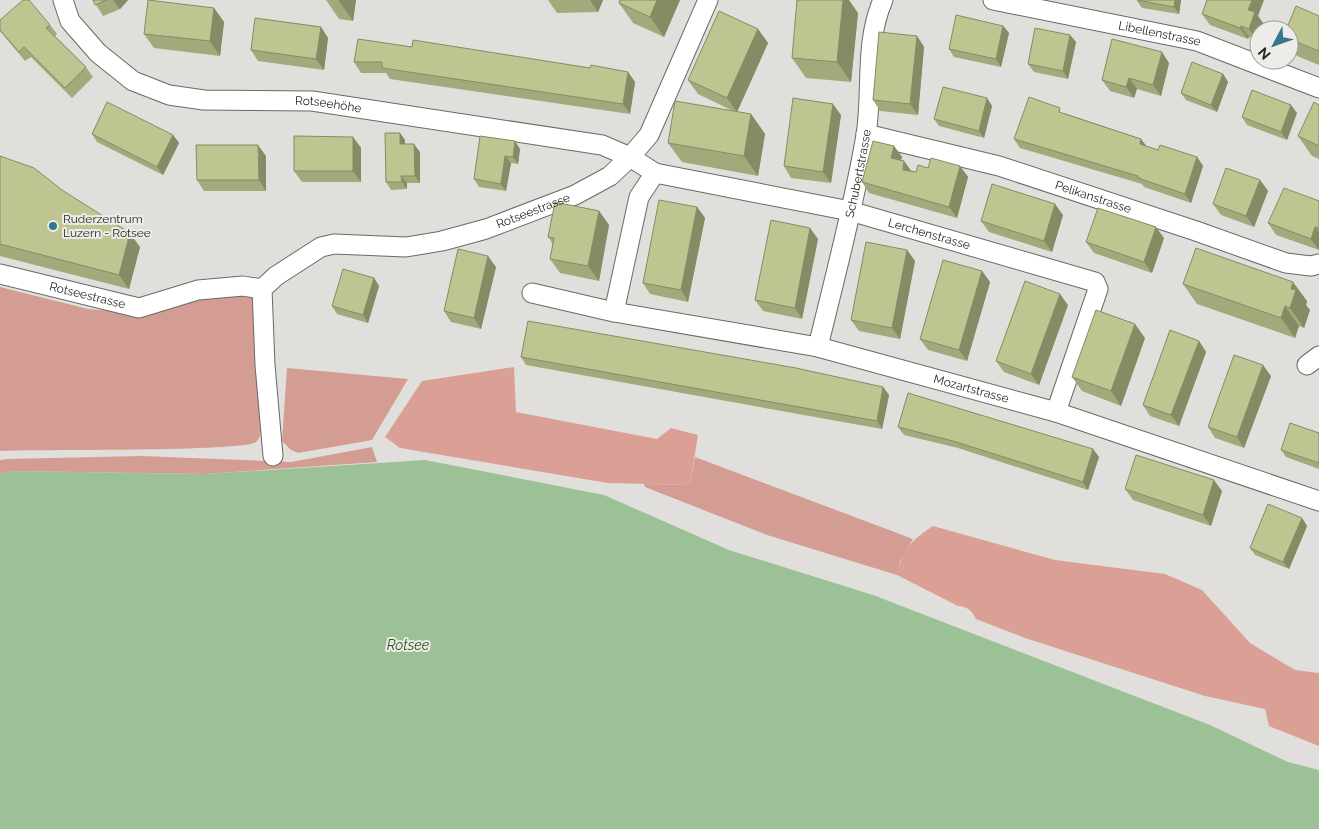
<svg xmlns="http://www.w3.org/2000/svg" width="1319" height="829" font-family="Raleway,sans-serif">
	<rect width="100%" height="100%" fill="#e1dfdb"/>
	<!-- green -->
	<path fill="#d49d93" d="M0 287 88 309 124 312 222 292 251 296 257 309 263 424C261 430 261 438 256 442 243 452 33 449 0 451Z
		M287 368 408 379 372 440 298 453 291 450 282 441Z
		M372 447 377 462 205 474 12 471 0 474V460L7 459 141 456 291 462Z
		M695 457 913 539 900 561 897 575 767 535 645 487 644 484 690 485Z"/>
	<!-- forest -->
	<path fill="#daa096" d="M514 367 516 412 657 439 671 428 698 435 690 485 608 483 400 448 385 437 422 381Z
		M933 526 1055 560 1165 574 1202 590 1250 643 1295 670 1319 673V746L1269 726 1265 709 1205 696 1025 638 976 619C972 611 967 606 958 606L897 575C902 549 912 540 933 526Z"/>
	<!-- water -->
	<path fill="#9dc197" d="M425 460 604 495 729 550 873 595 1210 725 1288 762 1319 770V829H0V474L12 471 205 474Z"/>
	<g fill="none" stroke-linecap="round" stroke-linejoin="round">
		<defs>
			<g id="street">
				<path id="s1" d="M63 0 70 21 98 53 133 81 169 95 204 100 312 101 602 145 630 157 655 173 850 211 1095 282 1098 289 1056 412"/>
				<path id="s2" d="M993 0 1197 41 1319 88"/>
				<path id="s3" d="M866 134 999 166 1196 231 1286 263 1311 266 1319 264"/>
				<path id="s4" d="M0 274 139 308 198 290 243 286 262 289"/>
				<path id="s5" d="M532 293 614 312 818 347 1056 412 1319 501"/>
				<path d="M614 312 639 197 655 173"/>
				<path id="s6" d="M818 347C835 276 854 206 866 135 873 91 864 43 883 0"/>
				<path d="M1307 365 1319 356"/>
				<path id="s7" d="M273 456 265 365 262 289 276 276 321 247 334 244 406 247 442 241 486 229 575 195 610 176 630 157 649 135 708 0"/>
			</g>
		</defs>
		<!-- street casing -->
		<use href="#street" stroke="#6b6966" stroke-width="21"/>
		<!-- street -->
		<use href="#street" stroke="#fff" stroke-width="19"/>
	</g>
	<!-- wall -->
	<path fill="#a4a97c" d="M93 0H128L120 9 103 16Z
		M326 0H356L353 21 339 19Z
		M548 0H603L598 12 557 13Z
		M680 0 664 37 633 23 619 3Z
		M1181 0 1179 14 1142 8 1137 1Z
		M214 8 224 22 220 56 154 48 144 34Z
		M858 13 851 82 806 78 792 58Z
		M1202 14 1258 16 1263 23 1259 30V34L1257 40 1249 37 1248 39 1210 25Z
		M1319 16V65L1297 56 1289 45V30Z
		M0 20 50 25 57 34 55 36 86 67 93 77 72 98 31 57 25 61 0 31Z
		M1003 26 1009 33 1001 67 954 57 949 49Z
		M321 27 328 38 324 70 258 61 251 50Z
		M758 29 768 43 737 112 751 114 765 134 758 176 682 162 668 143 735 112 698 94 688 80Z
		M1070 35 1076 42 1068 79 1034 72 1028 64Z
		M917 36 924 47 918 115 880 111 873 100Z
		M412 47 628 72 635 82 630 114 390 79 386 73H361L354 62Z
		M1169 63 1161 96 1137 89 1134 98 1110 91 1102 80Z
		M1223 74 1228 82 1217 112 1186 100 1181 93Z
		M987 98 992 106 984 138 939 126 934 119Z
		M1319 105V159L1312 156 1298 136Z
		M1064 113 1141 139 1146 146 1158 150 1197 157 1203 166 1191 203 1144 187 1142 184 1020 148 1014 139Z
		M1297 113 1287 140 1247 125 1242 117Z
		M841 115 831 183 791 178 784 166Z
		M400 133 405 140V144L420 152V183H407V189L391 190 386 182Z
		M92 134 173 135 179 143 163 175 97 142Z
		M480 136 520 149 518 164 511 163 506 191 479 187 474 179Z
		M353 137 361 148V182H302L294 171Z
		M894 146 902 157 901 160 904 161 911 171 916 172 928 168 960 166 968 177 957 218 869 193 862 182Z
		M0 156 62 190 140 247 129 289 0 256Z
		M266 156V191H204L197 180Z
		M1260 180 1268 191 1254 227 1221 215 1213 204Z
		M1319 201V250L1276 235 1268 223Z
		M697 207 705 218 688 302 650 294 643 283Z
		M599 211 609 225 599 281 560 273 550 259 553 244 548 237Z
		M1063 215 1052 252 989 232 981 221Z
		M1164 238 1152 273 1094 253 1086 242Z
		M818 239 802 319 763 311 755 300Z
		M907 250 915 261 900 339 859 331 851 320Z
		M496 267 481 329 451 322 444 311Z
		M982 271 990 282 967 361 928 350 920 339Z
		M374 278 379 286 368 323 337 314 332 306Z
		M1183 284 1307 301 1306 305 1310 310 1304 328 1299 326 1295 338 1197 304Z
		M1068 305 1039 385 1004 372 996 361Z
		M1145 338 1121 406 1082 391 1072 377Z
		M1199 341 1206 352 1179 426 1150 416 1143 405Z
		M521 357 883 387 889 395 882 429 526 365Z
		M1271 376 1244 448 1215 438 1208 427Z
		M898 427 1093 449 1099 457 1088 490 958 448 904 435Z
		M1319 433V469L1286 457 1281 450Z
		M1125 489 1222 491 1211 526 1133 500Z
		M1302 518 1307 526 1289 569 1255 555 1250 548Z"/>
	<!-- shaded-wall -->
	<path fill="#868a65" d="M113 0H128L120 9Z
		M339 0H356L353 21 339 1Z
		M590 0H603L598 12Z
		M657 0H680L664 37 650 17Z
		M843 0H849L858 13 851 82 837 62Z
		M1175 0H1181L1179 14 1174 7Z
		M1252 0H1264L1258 16 1263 23 1260 30H1259V34L1257 40 1249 29 1248 10Z
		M214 8 224 22 220 56 210 41Z
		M1003 26 1009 33 1001 67 996 59Z
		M1241 26 1249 37 1248 39 1240 28Z
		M321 27 328 38 324 70 316 59Z
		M758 29 768 43 737 112 727 98Z
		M1070 35 1076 42 1068 79 1063 71Z
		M917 36 924 47 918 115 910 104Z
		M1162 52 1169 63 1161 96 1153 85Z
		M628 72 635 82 630 114 623 104Z
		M1223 74 1228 82 1217 112 1211 105Z
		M1129 78 1137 89 1134 98 1126 87Z
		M987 98 992 106 984 138 979 131Z
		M833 104 841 115 831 183 823 172Z
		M1291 105 1297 113 1287 140 1281 132Z
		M751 114 765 134 758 176 744 156Z
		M400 133 405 140V152L400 144Z
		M173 135 179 143 163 175 157 167Z
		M353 137 361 148V182L353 171Z
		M1141 139 1147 147 1140 144Z
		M515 141 520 149 518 164 513 157Z
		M414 144 420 152V183L415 176Z
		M258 145 266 156V191L259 180Z
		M894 146 902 157 898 169 891 158Z
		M505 156 511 163 506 191 501 184Z
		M1197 157 1203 166 1191 203 1185 194Z
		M904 161 912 172 903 170Z
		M960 166 968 177 957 218 949 207Z
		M401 176 407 183V189L402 182Z
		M1260 180 1268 191 1254 227 1246 216Z
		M1055 204 1063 215 1052 252 1044 241Z
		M697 207 705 218 688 302 681 290Z
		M599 211 609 225 599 281 588 266Z
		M1156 227 1164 238 1152 273 1144 262Z
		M1315 227 1319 232V250L1311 239Z
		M810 228 818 239 802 319 795 308Z
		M130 233 140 247 129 289 119 275Z
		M907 250 915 261 900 339 892 328Z
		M488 256 496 267 481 329 474 318Z
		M982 271 990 282 967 361 959 350Z
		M374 278 379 286 368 323 363 315Z
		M1293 282 1307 301 1306 305 1310 310 1304 328 1290 308 1291 289Z
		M1060 294 1068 305 1039 385 1031 374Z
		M1285 306 1299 326 1295 338 1281 318Z
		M1135 324 1145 338 1121 406 1111 391Z
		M1199 341 1206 352 1179 426 1171 415Z
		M1263 365 1271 376 1244 448 1237 437Z
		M883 387 889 395 882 429 877 421Z
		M1093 449 1099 457 1088 490 1083 482Z
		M1214 480 1222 491 1211 526 1203 515Z
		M1302 518 1307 526 1289 569 1283 562Z"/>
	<!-- building -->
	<path fill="#bfc590" stroke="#868a65" d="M23 0H29L50 25 46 28 86 67 65 88 24 47 19 52 0 30V20Z
		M93 0H107L95 5Z
		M148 0 214 8 210 41 144 34Z
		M620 0H657L650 17 619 3Z
		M797 0H843L837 62 792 58Z
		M1137 0H1175L1174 7Z
		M1207 0H1252L1248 10 1255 12 1249 29 1241 26 1240 28 1202 14Z
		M1296 6 1319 16V51L1289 39V30H1286Z
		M719 11 758 29 727 98 688 80Z
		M956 15 1003 26 996 59 949 49Z
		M255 18 321 27 316 59 251 50Z
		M1035 28 1070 35 1063 71 1028 64Z
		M879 32 917 36 910 104 873 100Z
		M358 39 412 47 413 40 590 68 591 65 628 72 623 104 382 68V62H354Z
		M1112 39 1162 52 1153 85 1129 78 1126 87 1102 80Z
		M1192 62 1223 74 1211 105 1181 93Z
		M943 87 987 98 979 131 934 119Z
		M1252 90 1291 105 1281 132 1242 117Z
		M1029 97 1060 108 1059 112 1141 139 1140 144 1158 150 1160 145 1197 157 1185 194 1138 178V176L1014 139Z
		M793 98 833 104 823 172 784 166Z
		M675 101 751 114 744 156 668 143Z
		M107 102 173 135 157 167 92 134Z
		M1314 102 1319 105V146L1298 136Z
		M385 133H400V144H414L415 176H401L402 182H386Z
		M294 136 353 137V171H294Z
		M480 136 515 141 513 157 505 156 501 184 474 179Z
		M873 141 894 146 891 158 904 161 903 170 916 172 918 165 928 168 931 158 960 166 949 207 862 182Z
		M196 145H258L259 180H197Z
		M0 156 34 168 62 190 130 233 119 275 0 244Z
		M1226 168 1260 180 1246 216 1213 204Z
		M992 184 1055 204 1044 241 981 221Z
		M1284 188 1319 201V228L1315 227 1311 239 1268 223Z
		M659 200 697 207 681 290 643 283Z
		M555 202 599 211 588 266 550 259 554 238 548 237Z
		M1098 208 1156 227 1144 262 1086 242Z
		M771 220 810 228 795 308 755 300Z
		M866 242 907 250 892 328 851 320Z
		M1196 248 1293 282 1291 289 1296 290 1290 308 1285 306 1281 318 1183 284Z
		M458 249 488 256 474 318 444 311Z
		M943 260 982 271 959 350 920 339Z
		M343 269 374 278 363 315 332 306Z
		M1025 281 1060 294 1031 374 996 361Z
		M1096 310 1135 324 1111 391 1072 377Z
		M528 321 796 368 883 387 877 421 521 357Z
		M1170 330 1199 341 1171 415 1143 405Z
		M1234 355 1263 365 1237 437 1208 427Z
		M908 393 1093 449 1083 482 953 441 898 427Z
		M1290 423 1319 433V463L1281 450Z
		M1136 455 1214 480 1203 515 1125 489Z
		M1268 504 1302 518 1283 562 1250 548Z"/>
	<!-- markers -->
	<circle fill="#38768c" stroke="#eeece9" stroke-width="2" cx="53" cy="226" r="5"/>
	<g text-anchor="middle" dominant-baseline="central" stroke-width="4" stroke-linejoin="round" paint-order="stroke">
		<!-- street labels -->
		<g font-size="12" fill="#272725" stroke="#eeece9">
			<text stroke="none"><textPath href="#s2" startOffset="170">Libellenstrasse</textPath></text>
			<text stroke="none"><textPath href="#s1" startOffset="308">Rotseehöhe</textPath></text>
			<text stroke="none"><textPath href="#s6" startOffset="178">Schubertstrasse</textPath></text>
			<text stroke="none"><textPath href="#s3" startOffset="236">Pelikanstrasse</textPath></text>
			<text stroke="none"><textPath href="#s7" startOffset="458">Rotseestrasse</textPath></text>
			<text stroke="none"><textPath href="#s1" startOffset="926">Lerchenstrasse</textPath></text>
			<text stroke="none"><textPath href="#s4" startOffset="90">Rotseestrasse</textPath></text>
			<text stroke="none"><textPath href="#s5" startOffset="450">Mozartstrasse</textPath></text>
		</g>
		<!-- poi labels -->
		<g font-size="12" fill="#272725" stroke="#eeece9" text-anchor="start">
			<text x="63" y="219">Ruderzentrum<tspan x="63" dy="14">Luzern - Rotsee</tspan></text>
		</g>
		<!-- water labels -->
		<g font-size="14" font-style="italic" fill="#23521a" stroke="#eeece9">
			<text x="408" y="645">Rotsee</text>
		</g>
	</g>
	<!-- north arrow -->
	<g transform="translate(1274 45) rotate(229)"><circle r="24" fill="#eeece9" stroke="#9e9d9b"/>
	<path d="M0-4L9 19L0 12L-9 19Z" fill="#38768c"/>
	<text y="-8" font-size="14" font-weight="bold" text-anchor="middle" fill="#272725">N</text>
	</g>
</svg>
